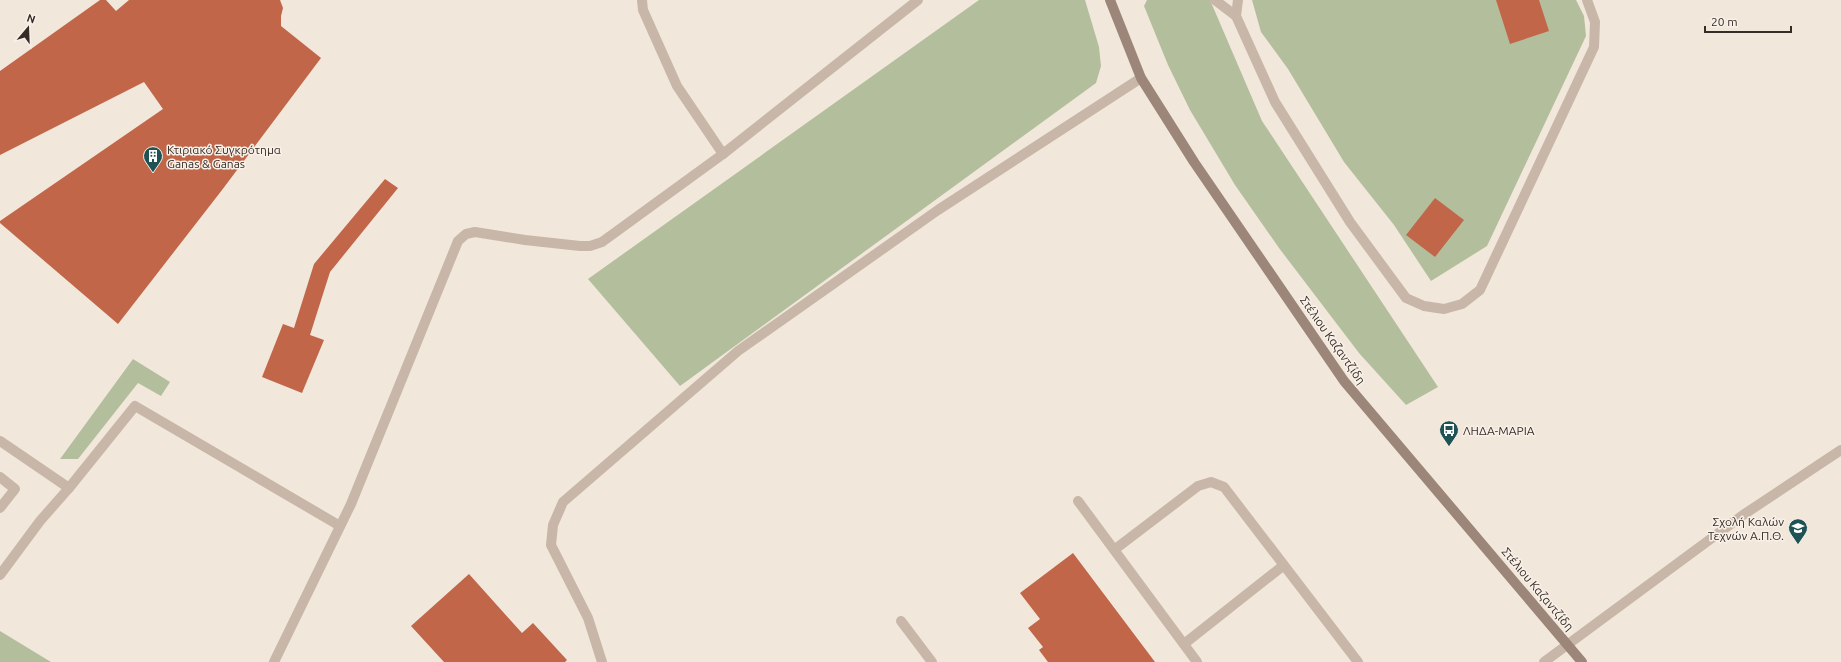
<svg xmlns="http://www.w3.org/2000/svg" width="1841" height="662" font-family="Ubuntu,sans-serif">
	<rect width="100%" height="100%" fill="#f1e7db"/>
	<!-- green -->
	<path fill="#b3bf9c" d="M979 0H1085L1099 47 1101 66 1096 83 680 386 588 279Z
		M1147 0H1210L1262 121 1438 387 1406 405 1359 353 1279 248 1235 185 1190 110 1168 65 1144 6Z
		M1252 0H1576L1584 16 1586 36 1487 246 1431 281 1394 225 1344 162 1288 69 1261 32Z
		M133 359 170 382 161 396 138 383 78 459H60Z
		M0 631 51 662H0Z"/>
	<!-- building -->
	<path fill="#c16649" d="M100 0H106L116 11 129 0H280L283 8 281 16V26L321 58 222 190 118 324 0 223V221L163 109 144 82 0 155V71Z
		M1496 0H1539L1549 31 1510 44Z
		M385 179 398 188 330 272 310 335 324 340 302 393 262 377 283 324 294 328 314 264Z
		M1435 198 1464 220 1435 257 1406 235Z
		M1073 553 1155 662H1048L1039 650 1043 647 1028 628 1040 619 1020 593Z
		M469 574 522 633 533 623 567 660 565 662H444L411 626Z"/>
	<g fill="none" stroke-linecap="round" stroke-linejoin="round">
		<!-- service -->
		<path stroke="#c8b7a8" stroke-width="10" d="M642 0 643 10 677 86 723 154
			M1215 0 1236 16
			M1238 0 1236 16 1275 102 1350 222 1406 298 1424 306 1444 309 1462 304 1480 290 1594 47 1595 22 1587 0
			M0 477 15 489 0 508
			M69 488 135 406 340 526
			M1078 501 1197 662
			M1114 550 1198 486 1211 482 1224 487 1358 662
			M1184 644 1284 565"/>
		<!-- minor -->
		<path stroke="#c8b7a8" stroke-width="10" d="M0 441 69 488 40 521 0 575
			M901 621 932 662
			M274 662 351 504 458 241 466 234 475 232 525 240 580 246H590L602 242 723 154 918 0
			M602 662 588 618 551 545 553 525 563 502 738 351 938 210 1141 78
			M1544 662 1743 515 1841 450"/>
		<!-- secondary -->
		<path stroke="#9c8679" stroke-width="10" d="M1110 0 1141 78 1194 162 1344 381 1582 662"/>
	</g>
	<!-- icons -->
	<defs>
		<symbol id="building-pin" viewBox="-11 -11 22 30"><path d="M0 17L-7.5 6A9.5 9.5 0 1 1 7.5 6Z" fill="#1f5255" stroke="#f9f1e8"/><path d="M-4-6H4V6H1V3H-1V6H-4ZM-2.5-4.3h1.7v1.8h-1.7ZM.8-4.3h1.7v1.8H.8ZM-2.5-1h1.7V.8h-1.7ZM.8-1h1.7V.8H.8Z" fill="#fff"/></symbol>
		<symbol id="bus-pin" viewBox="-11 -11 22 30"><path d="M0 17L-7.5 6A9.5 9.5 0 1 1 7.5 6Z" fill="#1f5255" stroke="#f9f1e8"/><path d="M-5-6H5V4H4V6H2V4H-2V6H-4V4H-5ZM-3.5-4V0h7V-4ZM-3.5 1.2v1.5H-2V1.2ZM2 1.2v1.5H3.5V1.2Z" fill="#fff"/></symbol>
		<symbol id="university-pin" viewBox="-11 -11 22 30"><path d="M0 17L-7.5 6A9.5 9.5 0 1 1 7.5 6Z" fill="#1f5255" stroke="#f9f1e8"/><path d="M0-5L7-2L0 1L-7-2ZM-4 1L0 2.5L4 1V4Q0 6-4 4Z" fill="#fff"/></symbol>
	</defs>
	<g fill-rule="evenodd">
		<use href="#building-pin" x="142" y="145" width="22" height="30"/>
		<use href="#bus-pin" x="1438" y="419" width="22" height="30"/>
		<use href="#university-pin" x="1787" y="517" width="22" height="30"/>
	</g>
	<g text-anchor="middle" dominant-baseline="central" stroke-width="3" stroke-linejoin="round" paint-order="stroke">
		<!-- poi labels -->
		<g font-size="12" fill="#352c28" stroke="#f9f1e8" text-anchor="start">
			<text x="167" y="149">Κτιριακό Συγκρότημα<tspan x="167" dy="14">Ganas &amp; Ganas</tspan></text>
			<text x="1463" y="430">ΛΗΔΑ-ΜΑΡΙΑ</text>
			<text x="1784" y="521" text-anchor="end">Σχολή Καλών<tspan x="1784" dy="14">Τεχνών Α.Π.Θ.</tspan></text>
		</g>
		<!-- street labels -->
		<g font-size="12" fill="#352c28" stroke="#f9f1e8">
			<text transform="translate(1333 340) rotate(55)">Στέλιου Καζαντζίδη</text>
			<text transform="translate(1538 589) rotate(50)">Στέλιου Καζαντζίδη</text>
		</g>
	</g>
	<!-- north arrow -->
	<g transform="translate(28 28) rotate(19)" stroke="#f9f1e8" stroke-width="3" paint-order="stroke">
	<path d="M0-3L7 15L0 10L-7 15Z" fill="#352c28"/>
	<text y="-6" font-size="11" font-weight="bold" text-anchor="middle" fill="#352c28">N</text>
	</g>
	<!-- scale -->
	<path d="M1705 26v6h86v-6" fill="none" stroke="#352c28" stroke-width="2"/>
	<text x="1711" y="26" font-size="12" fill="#352c28" stroke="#f9f1e8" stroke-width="3" paint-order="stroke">20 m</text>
</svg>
